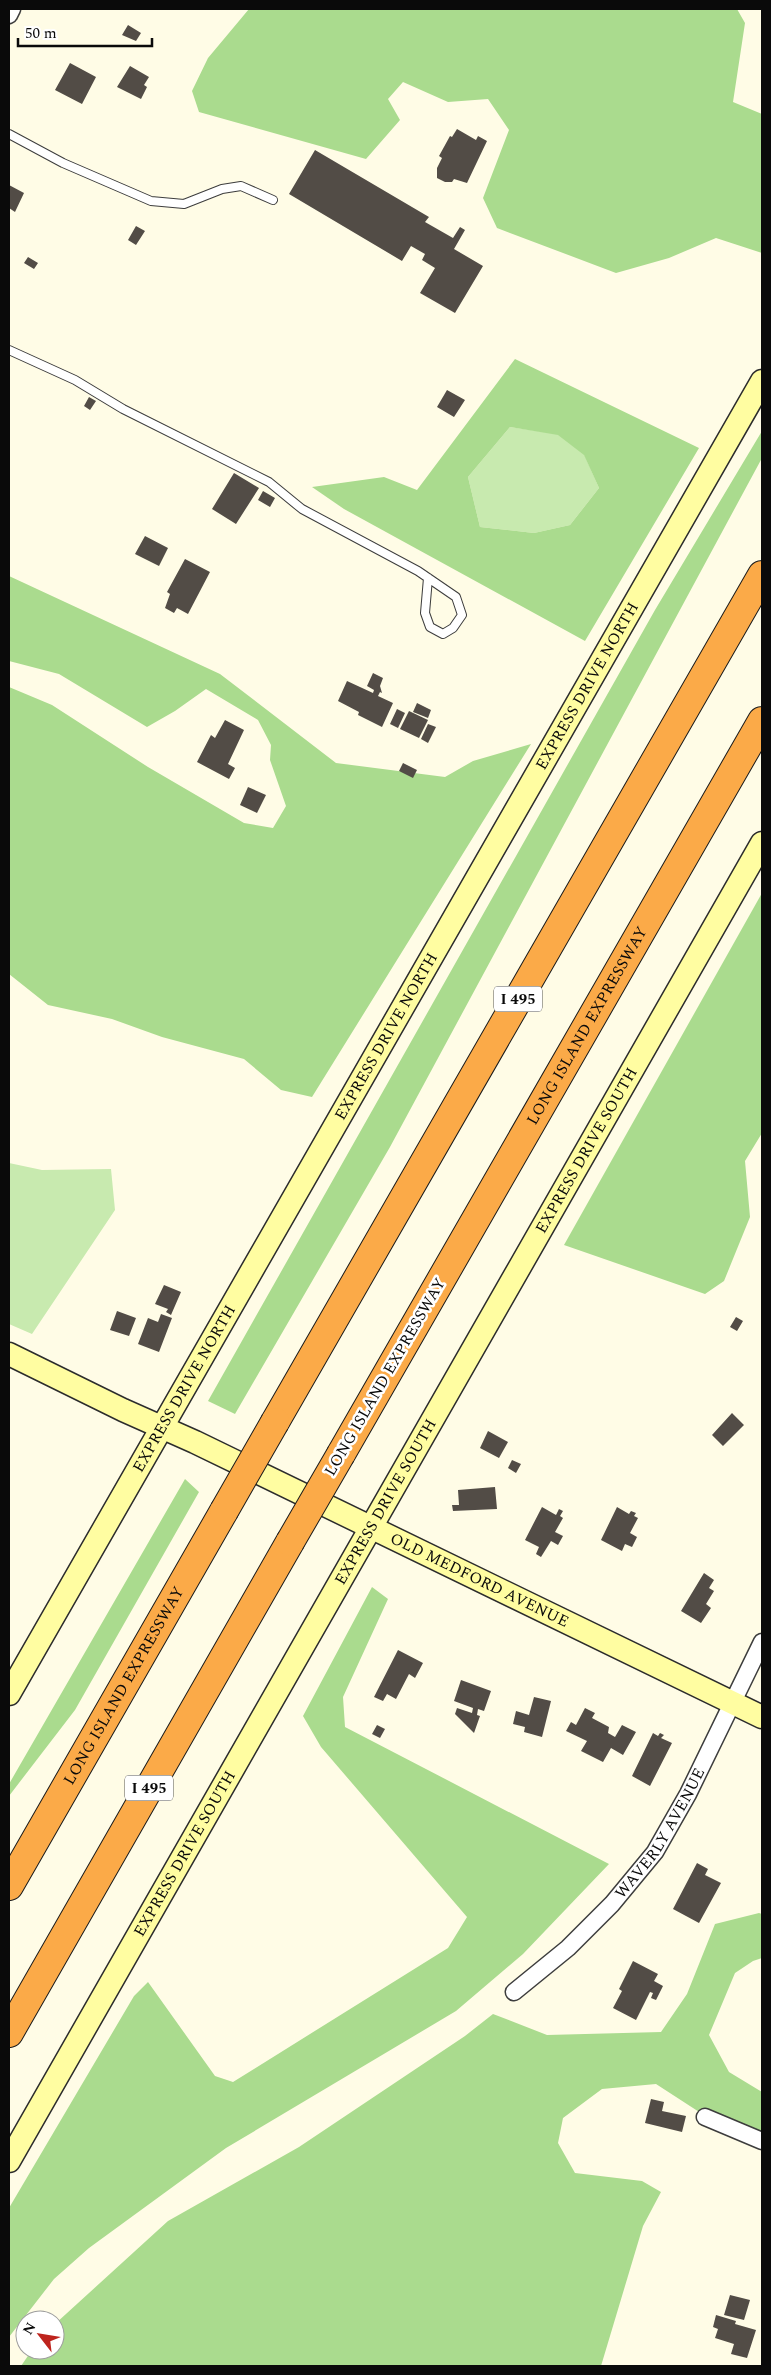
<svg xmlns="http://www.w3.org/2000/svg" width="771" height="2375" font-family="Spectral,serif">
	<rect width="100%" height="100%" fill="#fffce6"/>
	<!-- green -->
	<path fill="#c8eaaf" d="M510 427 558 434 584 454 599 488 570 525 534 533 480 527 468 477Z
		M9 1163 42 1170 111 1169 115 1210 32 1334 9 1324Z"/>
	<!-- forest -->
	<path fill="#aadb8e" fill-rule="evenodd" d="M249 9H737L745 23 733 102 762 114V253L716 238 669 258 616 273 497 228 483 198 509 130 488 99 448 102 403 82 388 99 400 120 366 159 199 112 192 91 208 58Z
		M515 359 699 448 585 641 344 509 312 487 384 477 417 490ZM510 427 558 435 584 455 599 488 570 525 534 533 480 527 468 477Z
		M762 431V458L390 1147 235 1414 208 1401 655 610Z
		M9 576 220 674 336 763 445 777 473 761 531 744 312 1097 281 1090 244 1059 162 1037 112 1019 48 1005 9 974V687L52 705 148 767 244 823 273 828 286 806 270 760 271 745 258 720 206 689 175 711 147 727 59 674 9 661Z
		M762 893V1133L745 1161 750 1217 724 1281 705 1294 564 1245Z
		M185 1479 199 1492 75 1710 9 1796V1784Z
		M372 1587 388 1599 343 1697 345 1727 609 1864 523 1954 456 2011 226 2148 89 2248 54 2279 9 2337V2208L134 1996 148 1982 215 2076 233 2082 448 1948 467 1917 321 1747 303 1716Z
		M759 1913 762 1914V1958L753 1961 735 1973 709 2035 729 2072 762 2092V2145L747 2143 656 2084 602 2089 563 2118 558 2143 575 2173 642 2181 661 2192 643 2226 601 2366H21L32 2350H55V2324L168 2221 299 2147 465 2036 493 2014 547 2035 661 2032 687 1994 715 1924Z"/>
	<!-- building -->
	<path fill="#524c46" d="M128 25 141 33 136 41 122 35Z
		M70 63 96 77 82 104 55 90Z
		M130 66 149 77 144 85 147 87 141 99 117 87Z
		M457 129 476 140 478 136 487 141 467 183 454 179 452 182H445L437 178V168L442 158 439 156 450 136 452 137Z
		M315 150 429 217 425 222 453 238 460 227 465 230 454 249 483 266 455 313 420 293 435 268 422 260 425 254 411 246 402 261 289 194Z
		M9 185 24 193 15 212 9 208Z
		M136 226 145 231 136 245 128 240Z
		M28 257 38 263 34 269 24 263Z
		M447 390 465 400 454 417 437 407Z
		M89 397 96 401 90 410 84 406Z
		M234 473 259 488 236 524 212 509Z
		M263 491 275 498 270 507 258 500Z
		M145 536 168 548 159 566 135 554Z
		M185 559 210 572 188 614 177 608 174 613 165 608 170 594 167 592Z
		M373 673 383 678 380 686 382 693 380 692 378 696 393 703 382 727 358 715 359 712 338 701 347 681 373 693 374 690 367 686Z
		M417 703 431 710 428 718 413 712Z
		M397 709 405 713 398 728 390 724Z
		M409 711 428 720 419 738 400 729Z
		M225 720 244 730 228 764 235 768 229 779 197 762 211 735 215 738Z
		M428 724 436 727 428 743 421 739Z
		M403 763 417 770 413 778 399 771Z
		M248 787 266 795 257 813 240 805Z
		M164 1285 181 1292 171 1315 166 1312 168 1309 155 1304Z
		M117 1311 136 1318 129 1336 110 1330Z
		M161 1314 172 1318 159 1352 138 1344 148 1318 158 1322Z
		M736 1317 743 1321 737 1331 730 1327Z
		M732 1413 744 1425 723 1446 712 1435Z
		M488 1431 508 1442 499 1458 480 1448Z
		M512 1460 521 1464 516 1473 508 1468Z
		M495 1487 497 1509 453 1511 452 1505H459L458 1490Z
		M542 1507 556 1515 559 1509 563 1511 560 1516 563 1518 555 1532 563 1536 558 1545 551 1541 541 1557 536 1554 539 1547 525 1540Z
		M617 1507 629 1514 631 1511 636 1513 634 1516 638 1518 630 1533 637 1537 632 1547 625 1544 622 1551 601 1540Z
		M704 1573 714 1580 709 1588 714 1591 706 1604 711 1608 701 1623 681 1611Z
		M398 1650 423 1663 415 1678 409 1674 396 1699 387 1694 383 1701 374 1697Z
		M461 1680 491 1691 484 1711 478 1709 477 1715 480 1716 474 1733 455 1714 457 1708 472 1713 473 1708 454 1701Z
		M534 1697 551 1701 542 1737 524 1732 525 1727 513 1724 516 1711 529 1715Z
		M585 1708 595 1713 592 1718 609 1727 608 1733 615 1737 622 1725 636 1732 623 1755 611 1748 603 1762 581 1751 587 1741 566 1731 571 1722 576 1725Z
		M377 1725 385 1729 380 1738 372 1734Z
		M653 1733 658 1736 660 1733 664 1735 661 1738 672 1743 650 1786 632 1776Z
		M697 1863 708 1869 705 1875 721 1883 699 1923 673 1909Z
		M633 1961 658 1974 654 1981 663 1986 656 2000 651 1998 653 1993 650 1992 636 2020 613 2008 622 1991 619 1989Z
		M651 2099 664 2102 662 2111 686 2116 682 2132 645 2123Z
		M730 2295 750 2300 744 2320 724 2315Z
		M716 2315 736 2321 735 2324 756 2330 747 2358 731 2354 734 2344 715 2338 718 2329 713 2327Z"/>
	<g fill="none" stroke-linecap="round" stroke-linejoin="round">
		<defs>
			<path id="lane" d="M9 134 63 163 151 201 184 204 222 189 241 186 273 200
				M9 350 75 380 123 409 269 482 302 509 418 571 456 597 462 615 453 628 443 634 430 627 425 613 428 578"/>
			<g id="street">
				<path d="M9 15 12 9"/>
				<path id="s1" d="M514 1992 568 1948 612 1904 655 1852 688 1794 762 1642"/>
				<path d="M705 2117 762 2141"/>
			</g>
			<g id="secondary">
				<path id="s2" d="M9 1354 123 1410 195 1442 762 1717"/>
				<path id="s3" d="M9 1694 762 381"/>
				<path id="s4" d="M9 2161 762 843"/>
			</g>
			<g id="highway">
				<path d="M275 1422 762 575"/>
				<path id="s5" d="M341 1454 762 721"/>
				<path id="s6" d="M9 1886 224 1511"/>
				<path d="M9 2033 290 1542"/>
			</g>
		</defs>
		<!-- lane casing -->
		<use href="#lane" stroke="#3d3d3d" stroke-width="10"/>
		<!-- street casing -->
		<use href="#street" stroke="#3d3d3d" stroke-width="19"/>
		<!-- secondary casing -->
		<use href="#secondary" stroke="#2c2c2c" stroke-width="25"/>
		<!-- highway casing -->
		<use href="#highway" stroke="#1b1b1b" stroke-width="30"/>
		<!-- lane -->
		<use href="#lane" stroke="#fff" stroke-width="8"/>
		<!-- street -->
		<use href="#street" stroke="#fff" stroke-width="16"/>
		<!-- secondary -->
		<use href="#secondary" stroke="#fffda1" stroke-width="22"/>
		<!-- highway -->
		<use href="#highway" stroke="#fbaa48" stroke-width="28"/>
		<defs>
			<path id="highway-bridge" d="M224 1511 275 1422
				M290 1542 341 1454"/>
		</defs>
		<!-- highway-bridge casing -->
		<use href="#highway-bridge" stroke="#1b1b1b" stroke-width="30" stroke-linecap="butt"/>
		<!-- highway-bridge -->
		<use href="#highway-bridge" stroke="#fbaa48" stroke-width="28"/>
	</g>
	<g text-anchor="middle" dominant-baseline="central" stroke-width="5" stroke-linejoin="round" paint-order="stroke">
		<!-- shield labels -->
		<g fill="#fff" stroke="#545454" stroke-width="1">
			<rect x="494" y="986.5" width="48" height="25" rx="4"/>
			<rect x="125" y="1775.5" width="48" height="25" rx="4"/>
		</g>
		<g font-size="15" font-weight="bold" fill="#0a0a0a">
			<text x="518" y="999">I 495</text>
			<text x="149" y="1788">I 495</text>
		</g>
		<!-- street labels -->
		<g font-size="16" fill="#0a0a0a" stroke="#fff">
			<text stroke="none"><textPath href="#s3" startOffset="1162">EXPRESS DRIVE NORTH</textPath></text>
			<text stroke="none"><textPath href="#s5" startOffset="494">LONG ISLAND EXPRESSWAY</textPath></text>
			<text stroke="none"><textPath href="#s3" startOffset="758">EXPRESS DRIVE NORTH</textPath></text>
			<text stroke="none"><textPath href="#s4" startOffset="1164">EXPRESS DRIVE SOUTH</textPath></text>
			<text transform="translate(385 1377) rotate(-60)">LONG ISLAND EXPRESSWAY</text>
			<text stroke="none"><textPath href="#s3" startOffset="352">EXPRESS DRIVE NORTH</textPath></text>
			<text stroke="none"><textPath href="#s4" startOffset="759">EXPRESS DRIVE SOUTH</textPath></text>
			<text stroke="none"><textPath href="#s2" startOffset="522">OLD MEDFORD AVENUE</textPath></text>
			<text stroke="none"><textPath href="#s6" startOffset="231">LONG ISLAND EXPRESSWAY</textPath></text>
			<text stroke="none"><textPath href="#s1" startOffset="218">WAVERLY AVENUE</textPath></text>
			<text stroke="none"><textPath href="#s4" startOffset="354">EXPRESS DRIVE SOUTH</textPath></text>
		</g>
	</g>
	<!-- border -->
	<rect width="771" height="2375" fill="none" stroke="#0a0a0a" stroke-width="20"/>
	<!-- north arrow -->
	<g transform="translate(40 2335) rotate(301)"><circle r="24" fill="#ffffff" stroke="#9d9d9d"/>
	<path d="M0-4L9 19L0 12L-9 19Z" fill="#be241d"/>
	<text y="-8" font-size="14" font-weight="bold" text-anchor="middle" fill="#0a0a0a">N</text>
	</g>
	<!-- scale -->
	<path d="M18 38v8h134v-8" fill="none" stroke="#0a0a0a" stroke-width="2.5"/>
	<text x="25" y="38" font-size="15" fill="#0a0a0a" stroke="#ffffff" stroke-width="4" paint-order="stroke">50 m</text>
</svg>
